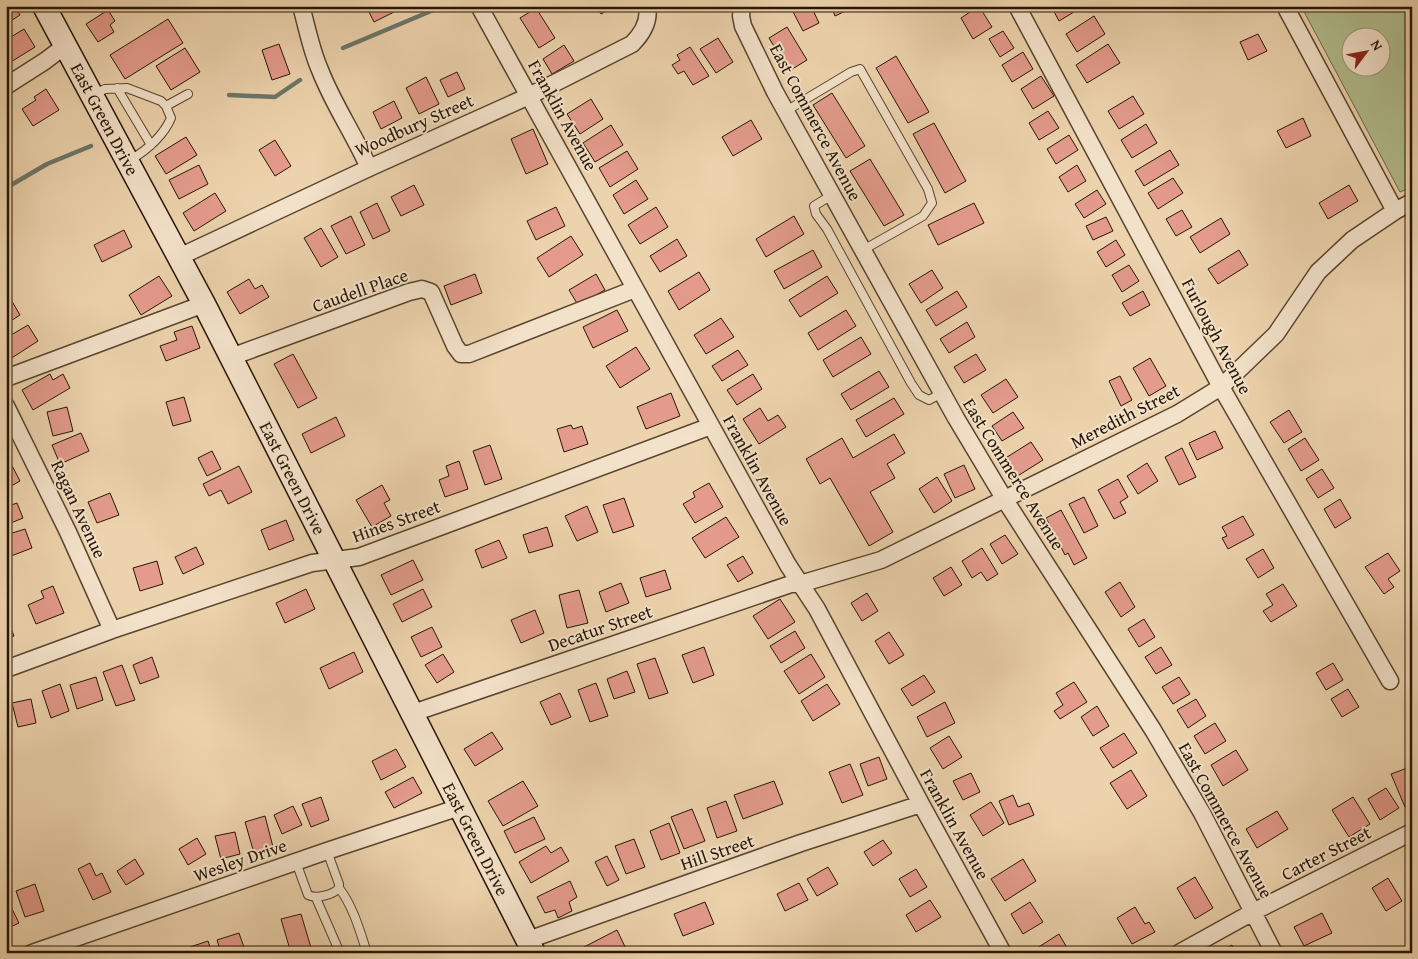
<svg xmlns="http://www.w3.org/2000/svg" width="1418" height="959" font-family="'Gentium Book Plus',serif">
	<rect width="100%" height="100%" fill="#edd3ad"/>
	<filter id="stains"><feTurbulence type="fractalNoise" baseFrequency=".004" numOctaves="4"/><feColorMatrix values="0 0 0 0 .2 0 0 0 0 .09 0 0 0 0 .02 0 0 0 .5 -.17"/></filter>
	<radialGradient id="worn" r=".72"><stop offset=".6" stop-color="#630" stop-opacity="0"/><stop offset="1" stop-color="#630" stop-opacity=".3"/></radialGradient>
	<!-- green -->
	<path fill="#b2be8f" stroke="#6c6a4a" fill-rule="evenodd" d="M1301 6H1412V187L1400 192ZM1350 38H1380V68H1350Z"/>
	<g fill="none" stroke-linecap="round" stroke-linejoin="round">
		<!-- stream -->
		<path stroke="#6b776a" stroke-width="4.5" d="M343 48 443 6
			M229 95 275 97 300 80
			M6 188 47 164 91 146"/>
	</g>
	<!-- building -->
	<path fill="#e49b8c" stroke="#271604" d="M6 6H15L20 15 6 24Z
		M366 6H406L374 22Z
		M596 6H615L601 14Z
		M790 6H811L819 23 803 31Z
		M831 6H853L854 7 835 16Z
		M979 6 992 27 973 39 961 18Z
		M1051 6H1084L1059 21Z
		M536 8 555 38 539 48 520 18Z
		M108 10 115 21 110 25 114 32 98 42 86 24Z
		M1094 16 1105 34 1077 52 1066 34Z
		M168 19 183 43 125 79 110 55Z
		M787 27 807 60 789 71 769 38Z
		M24 29 35 47 6 65V40Z
		M1003 31 1014 48 1000 57 989 39Z
		M1258 34 1267 51 1248 60 1240 42Z
		M718 38 733 62 716 73 700 49Z
		M279 44 290 74 272 80 262 50Z
		M1108 44 1120 63 1087 83 1076 65Z
		M564 45 574 61 552 74 543 59Z
		M690 47 709 76 693 85 684 71 678 74 672 65 680 60 677 55Z
		M185 48 200 72 171 90 156 66Z
		M1023 52 1033 69 1012 82 1002 65Z
		M896 56 929 112 908 123 876 68Z
		M457 72 465 89 448 97 440 80Z
		M1041 76 1054 96 1033 109 1021 89Z
		M426 77 439 104 419 114 406 88Z
		M46 89 59 110 33 126 22 109 36 100 34 97Z
		M832 93 865 146 846 158 813 105Z
		M1133 96 1144 114 1119 129 1108 111Z
		M591 99 603 119 580 134 567 114Z
		M394 101 402 118 381 129 373 112Z
		M1048 111 1059 128 1039 140 1029 123Z
		M1303 118 1311 136 1286 148 1277 131Z
		M751 120 762 139 733 156 722 137Z
		M934 123 966 181 945 193 913 134Z
		M1146 124 1157 143 1132 158 1121 140Z
		M611 125 623 145 595 162 583 143Z
		M533 129 548 164 526 174 511 139Z
		M1069 135 1078 150 1056 164 1047 149Z
		M186 137 197 155 166 174 155 156Z
		M275 140 291 166 275 176 259 150Z
		M1170 150 1179 165 1144 186 1135 171Z
		M627 151 638 169 610 187 599 168Z
		M870 159 904 215 884 226 850 171Z
		M199 165 208 184 179 199 169 180Z
		M1077 165 1086 181 1068 192 1059 177Z
		M1173 178 1183 193 1158 209 1148 193Z
		M636 180 648 199 624 214 613 195Z
		M414 185 424 205 401 216 391 197Z
		M1349 185 1358 201 1328 219 1319 203Z
		M1097 190 1106 204 1084 218 1075 204Z
		M215 193 226 211 194 231 183 213Z
		M377 203 390 231 373 239 360 212Z
		M974 203 984 223 938 245 928 225Z
		M556 207 565 226 536 240 527 221Z
		M656 207 668 227 640 244 628 225Z
		M1182 210 1192 227 1176 236 1166 219Z
		M351 216 365 245 346 254 331 226Z
		M794 216 804 234 766 257 756 239Z
		M1106 217 1113 231 1093 240 1086 226Z
		M1221 218 1230 234 1200 253 1190 237Z
		M321 228 338 257 321 267 304 238Z
		M124 230 132 247 102 262 94 245Z
		M571 236 583 255 549 277 537 258Z
		M677 239 687 256 660 272 650 256Z
		M1116 240 1125 255 1106 267 1097 252Z
		M813 250 822 267 784 289 774 271Z
		M1239 250 1248 265 1218 284 1208 269Z
		M1129 265 1139 281 1122 292 1112 275Z
		M932 270 943 288 921 303 909 284Z
		M699 272 710 290 679 310 668 291Z
		M475 274 482 293 451 305 444 286Z
		M596 274 605 290 578 305 569 290Z
		M159 276 172 296 141 315 129 295Z
		M827 276 838 293 800 317 789 300Z
		M249 279 255 289 262 285 269 297 240 314 227 292Z
		M957 291 967 307 936 326 926 310Z
		M1143 291 1150 305 1130 316 1122 303Z
		M10 298 20 315 6 324V300Z
		M617 310 628 331 593 348 583 327Z
		M846 310 856 326 818 350 808 333Z
		M721 318 734 337 706 354 694 335Z
		M967 322 975 337 949 353 940 339Z
		M28 325 38 341 7 361 6 338Z
		M192 326 200 348 166 361 160 346 177 340 174 332Z
		M861 337 871 354 833 377 823 360Z
		M636 347 650 369 620 388 606 366Z
		M738 350 748 365 722 381 712 366Z
		M293 354 317 398 298 408 274 364Z
		M976 354 986 370 964 383 954 367Z
		M1150 358 1166 386 1149 396 1133 368Z
		M879 371 889 387 851 410 841 394Z
		M50 374 53 380 63 374 70 388 33 410 22 390Z
		M753 374 762 389 737 405 727 390Z
		M1120 376 1132 400 1121 406 1109 381Z
		M1006 379 1018 397 993 413 981 395Z
		M671 393 680 416 646 429 637 407Z
		M184 397 191 421 173 426 166 402Z
		M894 398 904 414 866 437 856 420Z
		M67 407 73 431 53 436 47 412Z
		M760 408 768 421 778 415 786 427 759 444 743 419Z
		M1289 410 1302 432 1284 443 1270 422Z
		M1013 412 1024 428 1002 441 992 426Z
		M336 417 345 436 311 453 302 434Z
		M571 425 573 429 582 426 588 444 564 452 557 429Z
		M1215 431 1223 448 1197 460 1189 443Z
		M81 433 89 451 60 464 52 445Z
		M894 434 905 453 887 464 895 478 870 492 893 532 869 546 830 478 820 484 806 459 842 438 853 458Z
		M1305 438 1319 460 1301 471 1288 449Z
		M1031 442 1043 460 1016 477 1004 459Z
		M490 445 502 479 485 485 473 451Z
		M1182 448 1196 477 1179 485 1165 457Z
		M212 451 221 469 207 476 198 458Z
		M8 458 20 481 6 489V459Z
		M459 461 468 489 445 497 439 480 449 476 446 466Z
		M1147 463 1158 481 1138 494 1127 476Z
		M964 465 975 489 955 498 944 474Z
		M239 466 252 492 228 504 221 490 209 496 203 484Z
		M1322 469 1334 488 1318 498 1306 479Z
		M937 477 952 501 934 513 919 489Z
		M1118 479 1128 497 1120 502 1126 513 1114 519 1098 490Z
		M709 483 723 507 695 523 683 504 695 497 693 492Z
		M382 485 390 500 384 503 391 516 372 527 356 500Z
		M110 493 119 515 97 523 88 502Z
		M1084 497 1098 526 1084 533 1069 504Z
		M624 498 634 526 613 533 603 505Z
		M1340 499 1351 518 1335 528 1324 509Z
		M17 503 23 518 6 525V507Z
		M587 506 598 532 577 541 565 516Z
		M1061 510 1087 558 1074 565 1068 553 1065 555 1046 518Z
		M1243 516 1254 535 1228 549 1222 538 1227 536 1222 527Z
		M726 517 739 537 705 558 692 538Z
		M286 520 294 540 269 550 261 530Z
		M547 527 553 546 529 553 523 535Z
		M25 529 32 548 11 556 6 541V535Z
		M1005 535 1018 554 1002 564 990 544Z
		M499 540 507 558 482 568 475 550Z
		M196 547 204 564 183 574 175 557Z
		M982 548 998 574 987 581 981 572 972 578 962 561Z
		M1263 549 1274 568 1258 578 1246 559Z
		M1388 553 1400 571 1388 579 1394 587 1384 594 1365 567Z
		M743 556 753 573 738 582 727 565Z
		M413 560 423 580 391 595 381 575Z
		M157 561 163 584 140 591 133 568Z
		M951 567 962 585 944 596 933 578Z
		M665 570 671 589 646 597 640 578Z
		M1120 582 1135 607 1121 617 1105 592Z
		M621 583 629 603 606 612 599 592Z
		M1283 584 1297 606 1271 622 1263 611 1273 605 1266 594Z
		M53 586 64 613 36 624 28 605 44 598 41 591Z
		M306 589 315 609 285 623 276 603Z
		M423 589 432 607 402 622 393 604Z
		M579 590 588 623 567 628 559 595Z
		M867 593 878 611 862 621 851 603Z
		M780 599 795 622 768 639 753 616Z
		M535 610 544 633 521 643 511 620Z
		M6 616 14 636 6 639Z
		M1144 619 1155 637 1139 647 1128 629Z
		M432 627 442 647 421 657 411 637Z
		M795 631 805 648 781 663 770 646Z
		M889 632 904 655 889 664 875 641Z
		M704 647 714 675 693 683 682 655Z
		M1161 647 1172 665 1156 674 1145 657Z
		M354 652 363 672 329 689 320 668Z
		M443 654 454 672 437 683 425 665Z
		M811 654 825 677 799 694 784 671Z
		M152 657 159 677 140 684 133 665Z
		M655 658 668 693 649 699 637 664Z
		M1333 663 1343 680 1326 690 1316 673Z
		M122 665 135 700 116 706 103 672Z
		M627 671 635 692 614 699 607 679Z
		M924 675 935 692 912 706 901 689Z
		M96 677 103 700 77 709 70 685Z
		M1179 677 1190 694 1173 704 1162 687Z
		M1074 682 1087 702 1060 719 1054 711 1063 705 1056 693Z
		M596 683 608 716 590 722 578 690Z
		M60 684 69 711 51 718 42 691Z
		M827 684 840 704 813 721 801 701Z
		M1348 689 1359 707 1342 717 1331 699Z
		M560 693 571 717 551 725 540 702Z
		M31 699 36 723 18 727 12 703Z
		M1196 699 1206 716 1188 728 1177 710Z
		M945 702 955 723 927 737 917 717Z
		M1097 706 1109 726 1093 736 1081 717Z
		M1215 723 1226 741 1205 754 1194 736Z
		M492 732 503 749 475 766 464 749Z
		M1124 733 1137 753 1113 768 1100 748Z
		M949 736 962 757 943 769 930 748Z
		M396 749 406 767 381 780 372 761Z
		M1236 750 1248 770 1223 786 1211 765Z
		M879 757 887 779 868 786 860 764Z
		M850 764 863 795 842 803 829 772Z
		M1410 767 1412 771V804L1405 807 1391 774Z
		M1131 770 1147 796 1127 809 1110 783Z
		M971 773 980 792 963 800 953 781Z
		M413 777 422 793 394 808 385 792Z
		M523 781 538 806 503 826 488 801Z
		M774 781 783 804 743 819 734 795Z
		M1386 788 1399 808 1380 820 1368 799Z
		M1013 795 1018 807 1029 803 1034 815 1009 825 999 801Z
		M321 797 329 820 311 827 302 804Z
		M1353 797 1370 824 1349 837 1332 810Z
		M726 801 737 831 717 838 707 808Z
		M991 802 1004 823 983 836 970 815Z
		M293 806 302 825 282 834 274 815Z
		M692 809 705 841 684 849 671 817Z
		M1277 811 1288 829 1257 848 1246 829Z
		M265 816 273 847 254 853 245 822Z
		M534 817 545 839 515 853 504 831Z
		M669 823 680 853 661 860 650 831Z
		M235 832 240 854 221 859 215 836Z
		M197 838 206 854 188 865 179 849Z
		M634 839 645 867 626 874 615 846Z
		M883 840 892 853 873 866 864 852Z
		M546 846 551 853 561 847 569 861 531 883 519 862Z
		M607 856 619 880 607 886 595 862Z
		M135 859 144 874 126 885 117 871Z
		M1023 859 1036 881 1005 901 991 879Z
		M90 863 96 876 102 873 111 892 93 900 78 869Z
		M828 867 838 884 817 896 807 879Z
		M916 869 927 887 910 897 899 879Z
		M1195 877 1213 908 1195 919 1177 888Z
		M1388 878 1402 901 1386 911 1372 888Z
		M570 881 577 897 569 902 572 911 558 918 555 910 545 913 537 897Z
		M799 883 808 900 785 911 777 894Z
		M35 884 44 911 25 917 16 891Z
		M6 899H7L19 923 6 929Z
		M930 900 941 917 916 932 906 915Z
		M705 902 714 924 683 936 674 914Z
		M1030 902 1043 922 1023 934 1011 914Z
		M1135 907 1145 924 1149 922 1155 932 1132 944 1117 918Z
		M1322 913 1332 933 1304 946 1294 927Z
		M301 914 312 951 304 953H291L281 919Z
		M617 930 628 953H587L584 947Z
		M239 933 246 953H221L217 940Z
		M1059 934 1070 953H1036L1034 950Z
		M208 941 212 953H192L190 947Z
		M1232 945 1236 953H1219Z"/>
	<g fill="none" stroke-linecap="round" stroke-linejoin="round">
		<defs>
			<path id="service" d="M117 88 151 145
				M94 94 105 89 127 88 161 101 166 106 171 118C163 137 147 150 129 161
				M166 106 188 94
				M786 111 851 72 860 69 928 189 932 203 923 216 863 250
				M832 195 814 206 816 214 827 229 911 383 919 395 929 400 942 393
				M296 862 308 895C316 899 333 895 339 888V884L327 851
				M339 888C353 906 360 931 367 953
				M316 898 340 953"/>
			<path id="minor" d="M301 6C307 27 311 50 320 70 333 104 354 134 369 168
				M479 6 788 565 817 609 921 804 1003 953
				M742 6 741 16 743 26 775 92 956 418 1005 500 1153 730 1202 813 1274 953
				M1017 6 1221 387 1390 681
				M1285 6 1395 211
				M6 86 45 61 66 45
				M179 257 369 168 529 96 632 44C642 34 650 21 647 6
				M231 357 409 292 422 289 431 292 455 346 461 354H469L635 289
				M6 378 204 304
				M6 406 68 532 112 630
				M6 669 112 630 312 563 359 557 711 426
				M413 713 791 584H800L881 560 1177 414 1221 387 1276 334 1318 272 1352 240 1395 211 1412 202
				M528 940 801 843 921 804
				M32 953 327 851 460 807
				M1179 953 1253 912 1412 832"/>
			<path id="secondary" d="M44 6 204 304 534 953"/>
		</defs>
		<!-- service casing -->
		<use href="#service" stroke="#58452e" stroke-width="10"/>
		<!-- minor casing -->
		<use href="#minor" stroke="#58452e" stroke-width="19"/>
		<!-- secondary casing -->
		<use href="#secondary" stroke="#271604" stroke-width="25"/>
		<!-- path -->
		<path stroke="#271604" stroke-width="2.5" stroke-dasharray="4 2.5" stroke-linecap="butt" d="M662 11 709 6"/>
		<!-- service -->
		<use href="#service" stroke="#f3e2ca" stroke-width="8"/>
		<!-- minor -->
		<use href="#minor" stroke="#f3e2ca" stroke-width="16"/>
		<!-- secondary -->
		<use href="#secondary" stroke="#f3e2ca" stroke-width="22"/>
	</g>
	<g text-anchor="middle" dominant-baseline="central" stroke-width="4" stroke-linejoin="round" paint-order="stroke">
		<!-- street labels -->
		<g font-size="18" fill="#271604" stroke="#f3e2ca">
			<text transform="translate(563 115) rotate(61)">Franklin Avenue</text>
			<text transform="translate(105 119) rotate(62)">East Green Drive</text>
			<text transform="translate(816 122) rotate(62)">East Commerce Avenue</text>
			<text transform="translate(414 125) rotate(-24)">Woodbury Street</text>
			<text transform="translate(360 290) rotate(-19)">Caudell Place</text>
			<text transform="translate(1217 336) rotate(62)">Furlough Avenue</text>
			<text transform="translate(1125 416) rotate(-27)">Meredith Street</text>
			<text transform="translate(758 470) rotate(61)">Franklin Avenue</text>
			<text transform="translate(1014 474) rotate(58)">East Commerce Avenue</text>
			<text transform="translate(293 478) rotate(63)">East Green Drive</text>
			<text transform="translate(79 509) rotate(65)">Ragan Avenue</text>
			<text transform="translate(396 521) rotate(-20)">Hines Street</text>
			<text transform="translate(600 628) rotate(-19)">Decatur Street</text>
			<text transform="translate(1226 820) rotate(61)">East Commerce Avenue</text>
			<text transform="translate(955 824) rotate(61)">Franklin Avenue</text>
			<text transform="translate(476 839) rotate(63)">East Green Drive</text>
			<text transform="translate(717 852) rotate(-19)">Hill Street</text>
			<text transform="translate(1326 853) rotate(-27)">Carter Street</text>
			<text transform="translate(240 860) rotate(-19)">Wesley Drive</text>
		</g>
	</g>
	<!-- margin -->
	<rect width="1418" height="959" fill="none" stroke="#edd3ad" stroke-width="25"/>
	<rect x="8" y="8" width="1403" height="944" fill="none" stroke="#271604" stroke-width="2.5"/>
	<rect x="12" y="12" width="1393" height="934" fill="none" stroke="#271604"/>
	<!-- north arrow -->
	<g transform="translate(1366 52) rotate(58)"><circle r="24" fill="#f3e2ca" stroke="#a1907b"/>
	<path d="M0-4L9 19L0 12L-9 19Z" fill="#8f2418"/>
	<text y="-8" font-size="14" font-weight="bold" text-anchor="middle" fill="#271604">N</text>
	</g>
	<rect width="100%" height="100%" filter="url(#stains)"/>
	<rect width="100%" height="100%" fill="url(#worn)"/>
</svg>
